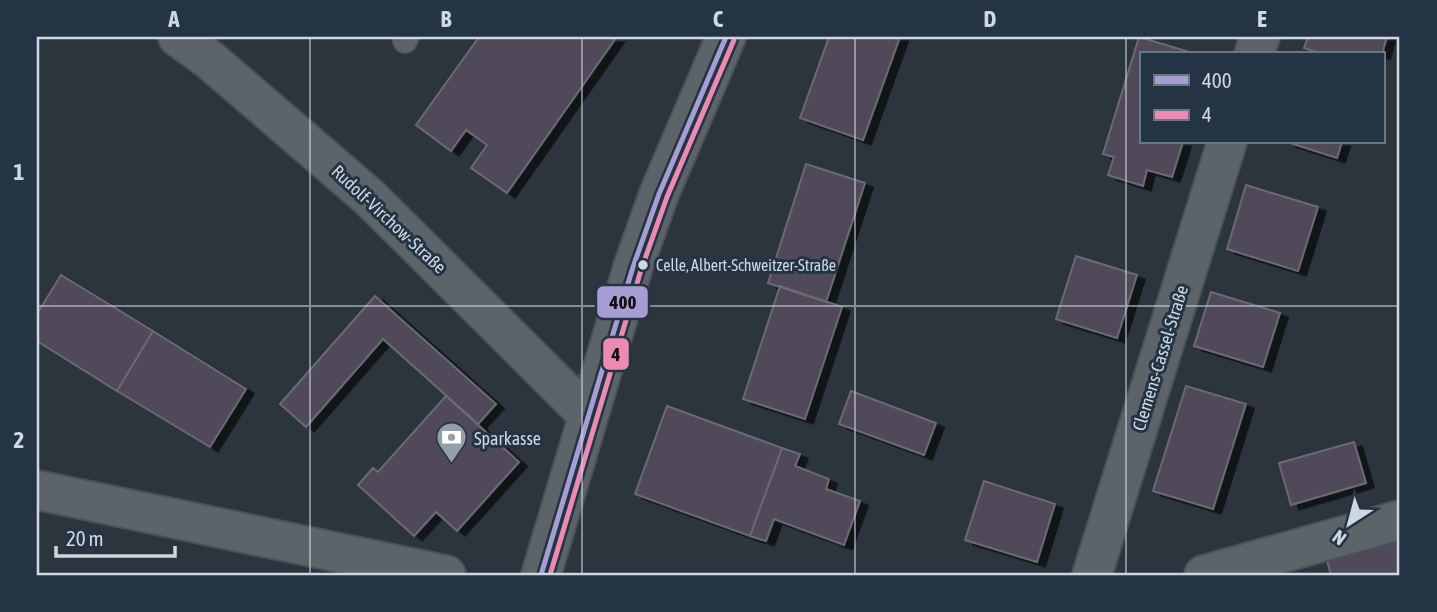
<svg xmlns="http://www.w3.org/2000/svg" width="1437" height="612" font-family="'Asap Condensed',sans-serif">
	<defs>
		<filter id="shadow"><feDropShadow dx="8" dy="4.5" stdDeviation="0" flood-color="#0009"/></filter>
	</defs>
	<rect width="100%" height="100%" fill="#2c343d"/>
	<!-- building -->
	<path fill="#50495a" stroke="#6a6a72" stroke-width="2" filter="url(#shadow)" d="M479 37 616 38 507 193 471 168 487 145 466 130 451 151 416 125Z
		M829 37H900L863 140 800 118Z
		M1139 37 1196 54H1141V142H1183L1172 177 1147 170 1143 186 1108 175 1114 157 1103 154Z
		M1308 37H1387L1382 54H1323L1304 48Z
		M1287 142H1342L1337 158Z
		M806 164 865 183 826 302 768 283Z
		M1246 185 1318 207 1298 271 1227 249Z
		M1076 256 1137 275 1117 338 1056 319Z
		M61 275 153 331 117 391 37 341V314Z
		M780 286 842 307 805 419 743 399Z
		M1211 292 1280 313 1263 367 1194 346Z
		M375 296 496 404 478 424 383 339 306 427 280 404Z
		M153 331 246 389 210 447 117 391Z
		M1186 386 1246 404 1213 509 1153 491Z
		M851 391 936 423 924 455 839 424Z
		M446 396 519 462 457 531 436 512 414 536 358 485 373 468 378 472Z
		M667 406 782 448 750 536 635 494Z
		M1354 442 1366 483 1291 505 1279 463Z
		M782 448 800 454 795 466 829 479 826 489 860 501 844 545 774 519 766 541 750 536Z
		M984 481 1055 504 1037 562 965 540Z
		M1400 538V575H1331L1326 557Z"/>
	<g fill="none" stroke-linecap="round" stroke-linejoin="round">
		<defs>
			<path id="service" d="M405 41 407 37"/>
			<path id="minor" d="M178 37 211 61 370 198 588 415
				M1254 54 1260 37
				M37 490 446 575
				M1092 575 1227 142
				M1204 575 1400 520"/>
			<path id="tertiary" d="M541 575 633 267 659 194 726 37"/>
		</defs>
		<!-- service casing -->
		<use href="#service" stroke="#4a5159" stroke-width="26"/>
		<!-- minor casing -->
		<use href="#minor" stroke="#4a5159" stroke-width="42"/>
		<!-- tertiary casing -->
		<use href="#tertiary" stroke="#4a5159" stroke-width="42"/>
		<!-- service -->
		<use href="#service" stroke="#5c6369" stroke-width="23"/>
		<!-- minor -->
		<use href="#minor" stroke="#5c6369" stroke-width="38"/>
		<!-- tertiary -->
		<use href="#tertiary" stroke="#5c6369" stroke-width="38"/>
		<defs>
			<path id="bus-1" d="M541 575 633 267 659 194 726 37"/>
			<path id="bus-2" d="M550 575 641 270 667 197 734 40"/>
		</defs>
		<!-- bus-1 casing -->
		<use href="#bus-1" stroke="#253444" stroke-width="10"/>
		<!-- bus-2 casing -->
		<use href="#bus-2" stroke="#253444" stroke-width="10"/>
		<!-- bus-1 -->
		<use href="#bus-1" stroke="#a69dd3" stroke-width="5"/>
		<!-- bus-2 -->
		<use href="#bus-2" stroke="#ec8ab4" stroke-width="5"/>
	</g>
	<!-- grid -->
	<path fill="none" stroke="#ced8e2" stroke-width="2" stroke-opacity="0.55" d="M310 37V575M582 37V575M855 37V575M1126 37V575M37 306H1400"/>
	<!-- icons -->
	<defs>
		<symbol id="bank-pin" viewBox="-11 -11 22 30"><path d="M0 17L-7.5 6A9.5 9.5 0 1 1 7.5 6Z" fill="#959fa8" stroke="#253444"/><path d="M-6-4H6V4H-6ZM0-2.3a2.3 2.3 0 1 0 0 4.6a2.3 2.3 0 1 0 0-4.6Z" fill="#fff"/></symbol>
	</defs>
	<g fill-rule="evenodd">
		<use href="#bank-pin" x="434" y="420" width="35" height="47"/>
	</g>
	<!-- markers -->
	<circle fill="#ced8e2" stroke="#253444" stroke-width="2.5" cx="643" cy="265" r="6"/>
	<g text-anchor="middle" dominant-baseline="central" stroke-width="6" stroke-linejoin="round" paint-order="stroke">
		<!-- bus labels -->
		<g font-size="16" fill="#ced8e2" stroke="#253444" text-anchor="start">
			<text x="656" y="265">Celle, Albert-Schweitzer-Straße</text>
		</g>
		<!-- street labels -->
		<g font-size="18" fill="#ced8e2" stroke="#253444">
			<text transform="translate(389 219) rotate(43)">Rudolf-Virchow-Straße</text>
			<text transform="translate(1160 358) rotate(-73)">Clemens-Cassel-Straße</text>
		</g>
		<!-- poi labels -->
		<g font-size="18" fill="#ced8e2" stroke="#253444" text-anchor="start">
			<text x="474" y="438">Sparkasse</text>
		</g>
	</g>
	<g stroke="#253444" stroke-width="2.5">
		<rect x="596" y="285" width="53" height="34" rx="7" fill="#a69dd3"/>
		<rect x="602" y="337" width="28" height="34" rx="7" fill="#ec8ab4"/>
	</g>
	<g font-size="19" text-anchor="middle" font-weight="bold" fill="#111">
		<text x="623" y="309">400</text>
		<text x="616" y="361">4</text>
	</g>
	<!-- border -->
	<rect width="1437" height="612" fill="none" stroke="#253444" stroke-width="77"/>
	<!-- legend -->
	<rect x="1140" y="52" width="245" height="91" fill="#253444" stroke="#697683" stroke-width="2"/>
	<rect x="1154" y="75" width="35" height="10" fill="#a69dd3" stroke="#697683" stroke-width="2"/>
	<text x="1202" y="88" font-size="21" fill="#ced8e2">400</text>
	<rect x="1154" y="110" width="35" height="10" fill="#ec8ab4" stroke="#697683" stroke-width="2"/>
	<text x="1202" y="122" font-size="21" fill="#ced8e2">4</text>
	<!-- north arrow -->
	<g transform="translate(1349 524) rotate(216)" stroke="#253444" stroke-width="5" paint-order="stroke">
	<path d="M0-5L12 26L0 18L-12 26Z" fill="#ced8e2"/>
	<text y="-10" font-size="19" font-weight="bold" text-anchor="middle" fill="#ced8e2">N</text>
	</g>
	<!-- scale -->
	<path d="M56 546v10h119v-10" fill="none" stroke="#ced8e2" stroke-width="3.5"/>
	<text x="66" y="546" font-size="21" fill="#ced8e2" stroke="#253444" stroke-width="5" paint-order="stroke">20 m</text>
	<rect x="38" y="38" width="1360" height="536" fill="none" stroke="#ced8e2" stroke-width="2.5"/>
	<g font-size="23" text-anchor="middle" font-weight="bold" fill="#ced8e2">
		<text x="174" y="27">A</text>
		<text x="446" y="27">B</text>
		<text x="718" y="27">C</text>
		<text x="990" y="27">D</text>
		<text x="1262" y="27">E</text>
		<text x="19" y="180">1</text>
		<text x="19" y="448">2</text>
	</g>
</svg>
